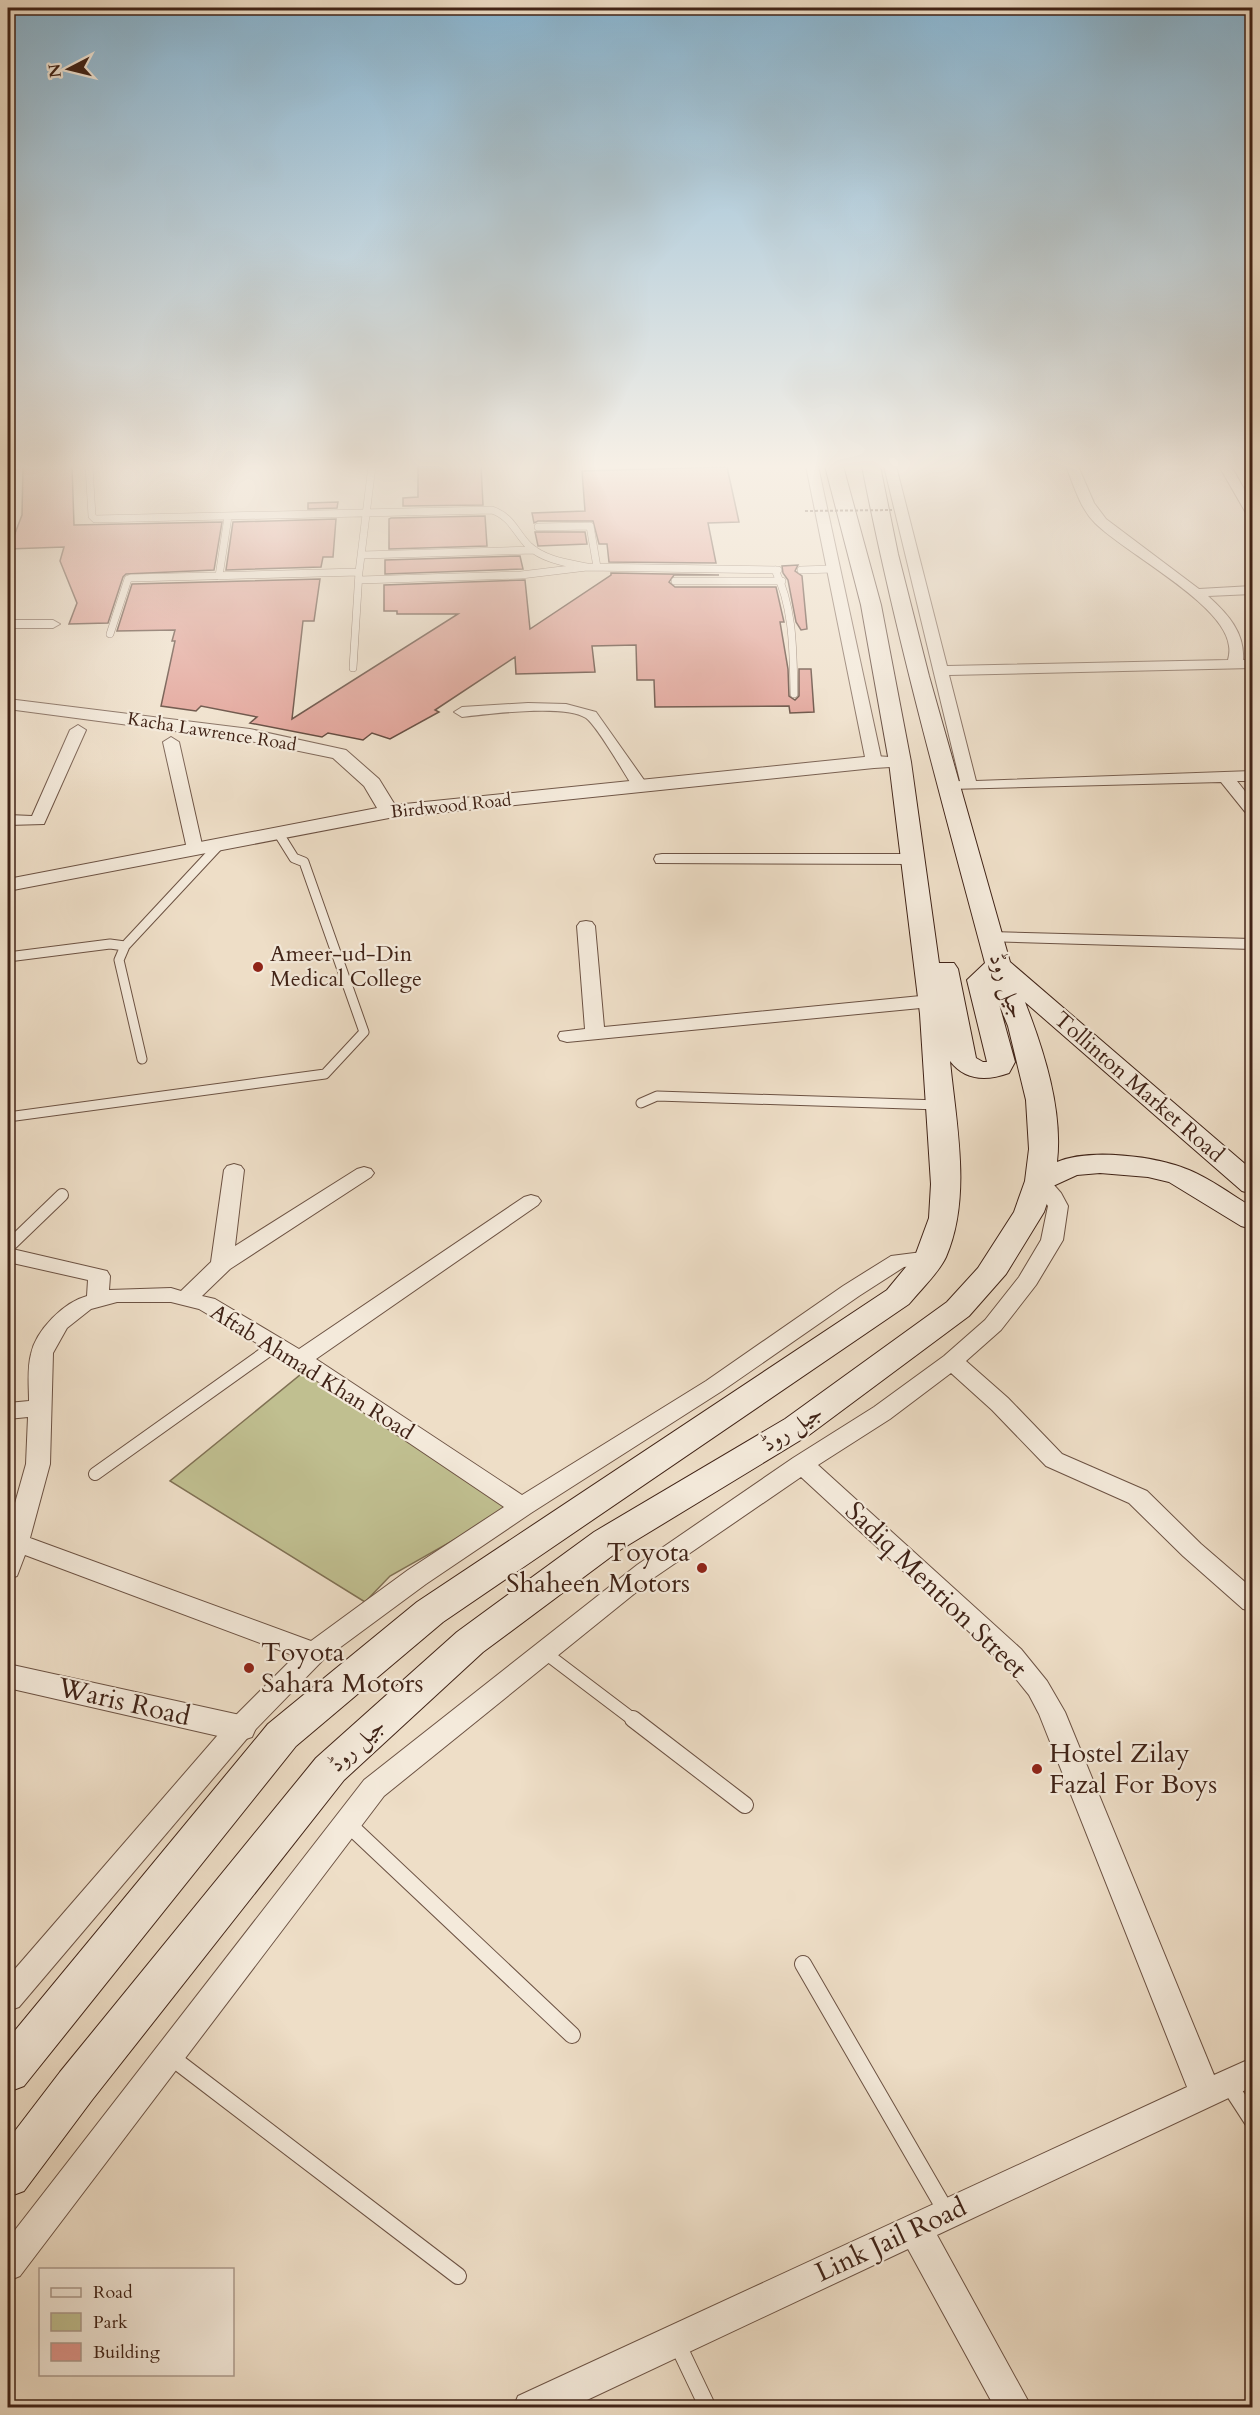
<svg xmlns="http://www.w3.org/2000/svg" width="1260" height="2415" font-family="Cardo,Amiri,serif">
	<rect width="100%" height="100%" fill="#eedec7"/>
	<filter id="stains"><feTurbulence type="fractalNoise" baseFrequency=".00333" numOctaves="4"/><feColorMatrix values="0 0 0 0 .2 0 0 0 0 .09 0 0 0 0 .02 0 0 0 .5 -.17"/></filter>
	<radialGradient id="worn" r=".72"><stop offset=".6" stop-color="#630" stop-opacity="0"/><stop offset="1" stop-color="#630" stop-opacity=".3"/></radialGradient>
	<!-- green -->
	<path fill="#c0bf90" stroke="#807154" stroke-width="1.5" d="M311 1366 514 1506 390 1576 365 1602 170 1481Z"/>
	<!-- building -->
	<path fill="#df958b" stroke="#402317" stroke-width="1.5" d="M23 466H72L74 525 222 522 214 570 126 574 123 577 108 623 69 624 77 603 60 561 64 547 9 549 22 515Z
		M418 466H481L483 505 403 506V498L418 497Z
		M727 467 739 522 708 523 716 563 609 562 607 544H599L593 521H538L534 523 532 513 585 511 582 471Z
		M338 502 337 508 308 509V503Z
		M485 516 487 546 389 549V519L391 518Z
		M336 519 333 557H323L321 567 226 570 233 522Z
		M535 532H585L587 544 538 546Z
		M520 556 523 569 385 574V560Z
		M798 565 795 571 802 576 807 629 801 630 796 622 788 580 783 573 782 566Z
		M611 573 719 575H674L669 582 675 587H776L784 622H780L788 669 789 696 795 700 799 696V669H811L814 712 790 713 789 706 655 707 654 680H637L636 645 592 646 595 672 516 674 515 657 435 710 439 712 390 739 372 733 363 740 328 733 322 737 250 723 257 717 201 706 196 711 161 706 175 641H172L175 630 117 631 132 584 320 579 314 621H303L292 719 458 614H397V611H384V585L525 580 530 629 611 575Z"/>
	<g fill="none" stroke-linecap="round" stroke-linejoin="round">
		<defs>
			<path id="service-far3" d="M89 466 92 516 95 519 492 510C512 517 515 532 529 546 544 560 568 563 587 567
				M538 527 590 526 597 567
				M362 555 534 550
				M775 570C794 608 793 652 794 694
				M801 570 832 569
				M219 576 228 517
				M360 580 521 575 587 567 778 570
				M675 581H782
				M110 634 128 579 131 578 359 572
				M353 668 359 572 372 466"/>
			<path id="service-far2" d="M8 957 110 944 125 946
				M142 1059 119 960 125 946 220 844
				M641 1103 657 1096 939 1105
				M8 1117 325 1074 364 1032 304 862 294 858 279 834"/>
			<path id="service-far1" d="M8 1247 62 1195
				M95 1474 276 1345
				M544 1652 635 1721"/>
			<path id="service" d="M633 1719 745 1805
				M347 1823 572 2035
				M803 1964 946 2211
				M171 2057 458 2276
				M1228 2083 1252 2120
				M677 2343 708 2408
				M1248 2408 1252 2405"/>
			<path id="minor" d="M8 466H21L19 469 8 470Z
				M806 466H818L882 762 874 767 866 762Z
				M884 466H896L947 666 1228 660C1229 656 1230 651 1229 646 1225 604 1125 553 1095 523 1080 508 1074 486 1066 466H1078L1094 503 1106 519 1199 589 1252 586V594L1208 596C1228 614 1245 633 1243 660H1252V668L949 675 976 781 1252 771V781H1237L1252 800V815L1246 813 1221 782 950 789 948 786 950 783 960 781Z
				M1219 466H1231L1252 503V517L1246 513Z
				M8 620H53L60 624 53 628H8Z
				M528 703 566 704 596 712 649 787 647 790H635C625 775 598 727 586 718 565 704 488 714 462 717L454 712 462 707Z
				M78 725 86 730 44 824 8 825V815L32 816 70 730Z
				M171 737 179 742 203 849 195 854 187 849 163 742Z
				M662 854H912L920 859 912 864 656 863 654 859 656 855Z
				M586 921 592 922 595 926 604 1027 931 995 938 997 940 1001 938 1005 931 1007 567 1042 560 1040 558 1036 560 1032 585 1029 577 926 580 922Z
				M991 932 1252 939V949L985 941 982 937 985 933Z
				M234 1164 241 1166 244 1170 235 1246 357 1169 364 1167 371 1169 374 1173 371 1177 230 1269 202 1296 215 1299 299 1349 524 1197 531 1195 538 1197 541 1201 538 1205 316 1359 522 1495 706 1381 843 1286 891 1256 930 1251 938 1253 941 1258 938 1263 904 1267 859 1296 722 1391 531 1513 426 1584 323 1660 250 1735 19 2007 8 2011V1977L230 1721 295 1656 25 1555 17 1576 8 1579V1528L26 1464 28 1417 8 1419V1403L29 1401C29 1386 27 1369 31 1354 36 1330 64 1302 87 1296L88 1280 8 1262V1248L107 1271 110 1276 109 1290 171 1288 181 1291 211 1262 224 1170 227 1166ZM117 1302H171L199 1309 292 1364 504 1507 408 1570 311 1641 30 1538 50 1464 53 1353 67 1328 91 1309Z
				M1040 1175 1047 1177 1061 1193 1068 1206 1063 1240 1036 1285 1001 1330 966 1361 1008 1398 1062 1454 1147 1491 1201 1544 1252 1588V1611L1243 1609 1183 1556 1129 1503 1046 1466 992 1410 951 1373 890 1419 818 1465 1021 1649 1047 1681 1065 1712 1214 2075 1252 2058V2087L937 2235 1032 2408H995L908 2249 570 2408H513L518 2396 1187 2087 1039 1714 1029 1695 1003 1663 801 1477 655 1577 384 1796 20 2276 8 2281V2239L364 1780 637 1565 793 1458 874 1407 944 1356 985 1320 1019 1277 1041 1240 1048 1206 1030 1181 1033 1177Z"/>
			<path id="tertiary" d="M8 699 250 729 346 750 379 779 395 805 874 756 907 758 910 762 907 766 874 768 389 818 8 891V879L377 808 364 786 333 758 250 741 8 709Z
				M8 1664 240 1715 252 1719 256 1728 252 1737 240 1741 8 1688Z"/>
			<path id="secondary" d="M825 466H843L881 605 911 762 939 963H954L958 969 976 1058 983 1062H987L967 980 985 963C941 798 895 634 862 466H880L898 554 929 676 1010 962 1252 1170V1194L1242 1191 1025 1002C1044 1051 1063 1110 1057 1162 1090 1148 1156 1156 1189 1170 1211 1179 1232 1195 1252 1207V1229L1241 1226 1169 1182 1148 1177 1100 1173 1077 1175 1053 1186 1044 1212 1006 1274 969 1316 809 1435 620 1550 483 1652 344 1780 92 2100 24 2191 8 2197V2140L60 2072 316 1758 457 1632 594 1532 785 1419 947 1302 978 1268 1014 1212 1025 1181 1029 1149 1026 1100 1008 1026 999 1004 1015 1062 1009 1073C987 1081 965 1081 950 1061 956 1124 972 1197 946 1257 938 1274 921 1289 909 1304L443 1622 296 1746 24 2086 8 2092V2039L268 1724 417 1602 887 1290 915 1256 929 1218 931 1184 920 1014 889 762 861 605Z"/>
		</defs>
		<!-- service-far3 casing -->
		<use href="#service-far3" stroke="#6c5243" stroke-width="8"/>
		<!-- service-far2 casing -->
		<use href="#service-far2" stroke="#6c5243" stroke-width="11"/>
		<!-- service-far1 casing -->
		<use href="#service-far1" stroke="#6c5243" stroke-width="14"/>
		<!-- service casing -->
		<use href="#service" stroke="#6c5243" stroke-width="18"/>
		<!-- minor casing -->
		<use href="#minor" stroke="#6c5243" stroke-width="2"/>
		<!-- tertiary casing -->
		<use href="#tertiary" stroke="#6c5243" stroke-width="2"/>
		<!-- secondary casing -->
		<use href="#secondary" stroke="#402317" stroke-width="2"/>
		<!-- service-far3 -->
		<use href="#service-far3" stroke="#f4eadb" stroke-width="7"/>
		<!-- service-far2 -->
		<use href="#service-far2" stroke="#f4eadb" stroke-width="9"/>
		<!-- service-far1 -->
		<use href="#service-far1" stroke="#f4eadb" stroke-width="12"/>
		<!-- service -->
		<use href="#service" stroke="#f4eadb" stroke-width="16"/>
		<!-- minor -->
		<use href="#minor" fill="#f4eadb" fill-rule="evenodd"/>
		<!-- tertiary -->
		<use href="#tertiary" fill="#f4eadb" fill-rule="evenodd"/>
		<!-- secondary -->
		<use href="#secondary" fill="#f4eadb" fill-rule="evenodd"/>
		<!-- path-bridge -->
		<path stroke="#402317" stroke-width="2" stroke-dasharray="3 2" stroke-linecap="butt" d="M805 511 892 510"/>
	</g>
	<!-- sky -->
	<linearGradient id="sky" x2="0" y2="1"><stop stop-color="#88b7d5"/><stop offset="0.58" stop-color="#f7f0e6"/><stop offset="1" stop-color="#f7f0e6" stop-opacity="0"/></linearGradient>
	<rect width="1260" height="804" fill="url(#sky)"/>
	<!-- markers -->
	<g fill="#8f2418" stroke="#f4eadb" stroke-width="2">
		<circle cx="258" cy="967" r="6"/>
		<circle cx="702" cy="1568" r="6"/>
		<circle cx="249" cy="1668" r="6"/>
		<circle cx="1037" cy="1769" r="6"/>
	</g>
	<g text-anchor="middle" dominant-baseline="central" stroke-width="4.5" stroke-linejoin="round" paint-order="stroke">
		<!-- far-street labels -->
		<g font-size="18" fill="#402317" stroke="#f4eadb">
			<text transform="translate(212 732) rotate(9)">Kacha Lawrence Road</text>
			<text transform="translate(451 806) rotate(-6)">Birdwood Road</text>
		</g>
		<!-- poi labels -->
		<g font-size="22" fill="#402317" stroke="#f4eadb" text-anchor="start">
			<text x="270" y="954">Ameer-ud-Din<tspan x="270" dy="25">Medical College</tspan></text>
		</g>
		<!-- street labels -->
		<g font-size="22" fill="#402317" stroke="#f4eadb">
			<text transform="translate(1007 986) rotate(71)">جیل روڈ</text>
			<text transform="translate(1139 1087) rotate(41)">Tollinton Market Road</text>
			<text transform="translate(312 1372) rotate(32)">Aftab Ahmad Khan Road</text>
			<text transform="translate(792 1428) rotate(-33)">جیل روڈ</text>
			<text transform="translate(357 1745) rotate(-43)">جیل روڈ</text>
		</g>
		<!-- near-poi labels -->
		<g font-size="27" fill="#402317" stroke="#f4eadb" text-anchor="start">
			<text x="690" y="1552" text-anchor="end">Toyota<tspan x="690" dy="31">Shaheen Motors</tspan></text>
			<text x="261" y="1652">Toyota<tspan x="261" dy="31">Sahara Motors</tspan></text>
			<text x="1049" y="1753">Hostel Zilay<tspan x="1049" dy="31">Fazal For Boys</tspan></text>
		</g>
		<!-- near-street labels -->
		<g font-size="27" fill="#402317" stroke="#f4eadb">
			<text transform="translate(936 1590) rotate(44)">Sadiq Mention Street</text>
			<text transform="translate(124 1702) rotate(13)">Waris Road</text>
			<text transform="translate(891 2240) rotate(-25)">Link Jail Road</text>
		</g>
	</g>
	<!-- margin -->
	<rect width="1260" height="2415" fill="none" stroke="#eedec7" stroke-width="30"/>
	<rect x="9" y="9" width="1242" height="2397" fill="none" stroke="#402317" stroke-width="3"/>
	<rect x="15" y="15" width="1230" height="2385" fill="none" stroke="#402317" stroke-width="1.5"/>
	<!-- legend -->
	<rect x="39" y="2268" width="195" height="108" fill="#f4eadb" stroke="#ac9a8d" stroke-width="1.5"/>
	<rect x="51" y="2288" width="30" height="9" fill="#f4eadb" stroke="#ac9a8d" stroke-width="1.5"/>
	<text x="93" y="2298" font-size="18" fill="#402317">Road</text>
	<rect x="51" y="2313" width="30" height="18" fill="#c0bf90" stroke="#ac9a8d" stroke-width="1.5"/>
	<text x="93" y="2328" font-size="18" fill="#402317">Park</text>
	<rect x="51" y="2343" width="30" height="18" fill="#df958b" stroke="#ac9a8d" stroke-width="1.5"/>
	<text x="93" y="2358" font-size="18" fill="#402317">Building</text>
	<!-- north arrow -->
	<g transform="translate(69 69) rotate(263)" stroke="#f4eadb" stroke-width="4.5" paint-order="stroke">
	<path d="M0-4.5L10 22L0 15L-10 22Z" fill="#402317"/>
	<text y="-9" font-size="16" font-weight="bold" text-anchor="middle" fill="#402317">N</text>
	</g>
	<rect width="100%" height="100%" filter="url(#stains)"/>
	<rect width="100%" height="100%" fill="url(#worn)"/>
</svg>
